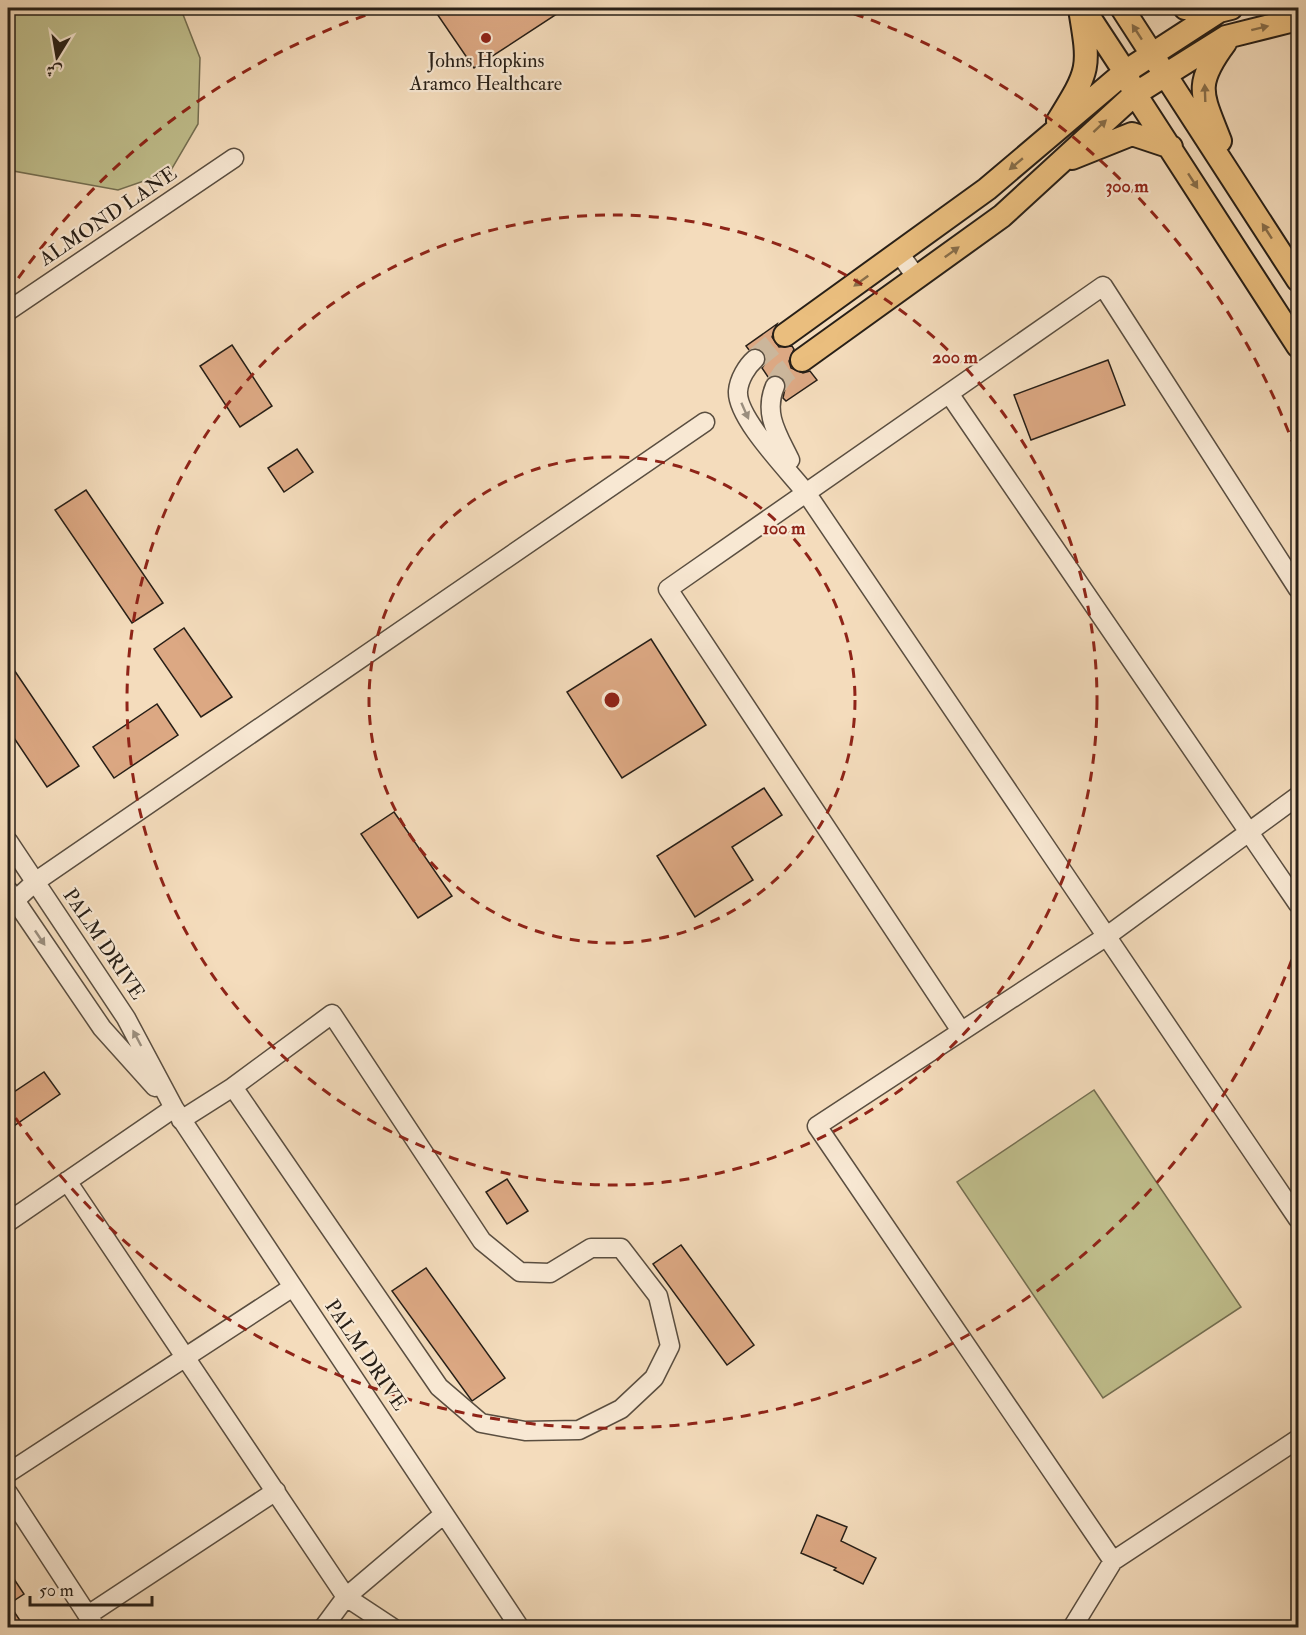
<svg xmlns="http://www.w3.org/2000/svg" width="1306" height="1635" font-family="'IM FELL Double Pica',Amiri,serif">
	<rect width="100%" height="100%" fill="#f4dcbc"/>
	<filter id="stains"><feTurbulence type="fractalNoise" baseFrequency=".00333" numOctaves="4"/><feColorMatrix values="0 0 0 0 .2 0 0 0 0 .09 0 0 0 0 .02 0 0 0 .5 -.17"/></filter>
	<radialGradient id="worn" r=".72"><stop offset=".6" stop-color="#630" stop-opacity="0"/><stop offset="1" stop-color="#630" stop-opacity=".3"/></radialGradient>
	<!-- green -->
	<path fill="#c0bf8d" stroke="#746f52" stroke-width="1.5" d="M8 8H166L182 12 200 58 198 124 170 172 118 190 8 170Z
		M1094 1090 1241 1307 1103 1398 957 1182Z"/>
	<!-- building -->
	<path fill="#dca883" stroke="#271f17" stroke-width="1.5" d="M433 8H566L474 68Z
		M777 324 772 337 779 347 792 346 794 349 789 361 791 368 803 373 810 371 817 380 786 401 783 398 786 384 784 379 778 375 768 377 762 368 766 362 763 352 758 348 749 350 746 346Z
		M232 345 272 406 240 427 200 366Z
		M1108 360 1125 405 1031 440 1014 395Z
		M297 449 313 472 284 492 268 468Z
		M86 490 163 603 132 623 55 510Z
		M184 628 232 697 201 717 154 649Z
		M651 639 706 725 622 778 567 692Z
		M8 661 79 766 47 787 8 729Z
		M157 704 178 735 114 778 93 747Z
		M764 788 782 815 732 847 753 880 695 917 657 856Z
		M394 812 452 896 418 918 361 834Z
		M44 1072 60 1094 8 1130V1096Z
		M507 1179 528 1211 507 1224 486 1192Z
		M681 1245 754 1345 727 1365 653 1264Z
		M426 1268 505 1378 472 1401 392 1291Z
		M817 1515 847 1527 841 1541 876 1558 863 1584 834 1570 836 1568 801 1553Z
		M8 1570 24 1594 9 1604 25 1628H8Z"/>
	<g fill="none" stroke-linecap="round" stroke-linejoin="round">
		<!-- major-tunnel -->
		<path stroke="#cbb69b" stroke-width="22" stroke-dasharray="22 11" stroke-linecap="butt" d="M755 359 785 335
			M775 386 784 373 802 360"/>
		<defs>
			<path id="minor" d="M899 253 917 278
				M8 311 234 158
				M755 359C747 366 739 379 738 391 736 418 790 472 807 494L1298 1219
				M775 386C763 414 778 435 790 460
				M950 395 1298 904
				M8 841 126 1018 174 1108 520 1628
				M8 890 102 1028 155 1087
				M8 907 35 882 705 422
				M961 1031 668 589 1103 286 1298 589
				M181 1120 233 1087 439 1387 481 1423 525 1431 579 1430 621 1409 654 1378 670 1346 658 1296 621 1248H591L550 1273 520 1272 482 1241 332 1014 233 1087
				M67 1181 346 1597 393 1628
				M8 1222 174 1108
				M8 1473 293 1287
				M8 1493 96 1628
				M1113 1561 817 1126 1107 936 1298 796
				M88 1615 276 1491
				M323 1628 346 1597 444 1514
				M1072 1628 1113 1561 1298 1439"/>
			<path id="major" d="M1083 8 1125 72 1135 94 1298 346
				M1122 8 1298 280
				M1185 8 1219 11
				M1058 121C1090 69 1090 69 1080 9
				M1220 141C1202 94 1193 86 1225 43
				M1072 158 1132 134 1171 147
				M785 335 987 189 1125 72 1219 11 1231 8
				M802 360 1002 216 1135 94 1226 37 1298 19"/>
		</defs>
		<!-- minor casing -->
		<use href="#minor" stroke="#5a4e40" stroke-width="21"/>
		<!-- major casing -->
		<use href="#major" stroke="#271f17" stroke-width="26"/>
		<!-- minor -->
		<use href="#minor" stroke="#f8e8d3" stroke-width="18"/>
		<!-- major -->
		<use href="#major" stroke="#eabe7e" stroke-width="22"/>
	</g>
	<!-- one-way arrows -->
	<defs><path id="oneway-solid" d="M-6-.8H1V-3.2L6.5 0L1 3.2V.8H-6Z" transform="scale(1.5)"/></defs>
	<g fill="#886e4a">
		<use href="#oneway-solid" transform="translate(1260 28) rotate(-14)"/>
		<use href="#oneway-solid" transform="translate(1137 32) rotate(-123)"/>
		<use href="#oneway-solid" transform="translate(1205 93) rotate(-92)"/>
		<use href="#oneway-solid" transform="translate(1100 126) rotate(-43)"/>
		<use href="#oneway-solid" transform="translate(1016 164) rotate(140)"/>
		<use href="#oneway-solid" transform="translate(1193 181) rotate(57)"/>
		<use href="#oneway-solid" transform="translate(1267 231) rotate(-123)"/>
		<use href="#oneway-solid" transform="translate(952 252) rotate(-36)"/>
		<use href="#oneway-solid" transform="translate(861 281) rotate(144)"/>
	</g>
	<g fill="#9a8e7e">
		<use href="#oneway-solid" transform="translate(745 411) rotate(66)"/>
		<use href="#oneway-solid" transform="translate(40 938) rotate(56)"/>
		<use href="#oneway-solid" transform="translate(137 1038) rotate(-118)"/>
	</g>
	<!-- distance rings -->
	<g fill="none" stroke="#8f2418" stroke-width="3" stroke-dasharray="10 8">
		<circle cx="612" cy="700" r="243"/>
		<circle cx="612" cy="700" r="485"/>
		<path d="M1298 943A728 728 0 0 1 8 1107M8 293A728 728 0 0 1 387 8M837 8A728 728 0 0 1 1298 457"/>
	</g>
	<!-- markers -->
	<circle fill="#8f2418" stroke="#f8e8d3" stroke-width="2" cx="486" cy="38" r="6"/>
	<g text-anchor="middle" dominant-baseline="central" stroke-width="4.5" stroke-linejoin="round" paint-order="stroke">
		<!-- poi labels -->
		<g font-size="20" fill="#271f17" stroke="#f8e8d3">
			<text x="486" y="60">Johns Hopkins<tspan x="486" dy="23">Aramco Healthcare</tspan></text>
		</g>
		<!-- street labels -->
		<g font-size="20" fill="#271f17" stroke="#f8e8d3">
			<text transform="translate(108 216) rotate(-34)">ALMOND LANE</text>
			<text transform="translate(104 944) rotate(56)">PALM DRIVE</text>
			<text transform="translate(366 1355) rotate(56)">PALM DRIVE</text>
		</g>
	</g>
	<circle cx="612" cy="700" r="9" fill="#8f2418" stroke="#f8e8d3" stroke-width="3"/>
	<g font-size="18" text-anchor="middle" font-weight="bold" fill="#8f2418" stroke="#f8e8d3" stroke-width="4.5" stroke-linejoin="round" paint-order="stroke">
		<text x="1127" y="192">300 m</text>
		<text x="955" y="363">200 m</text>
		<text x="784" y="534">100 m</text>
	</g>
	<!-- margin -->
	<rect width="1306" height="1635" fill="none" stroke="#f4dcbc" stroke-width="30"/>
	<rect x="9" y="9" width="1288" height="1617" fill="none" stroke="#271f17" stroke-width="3"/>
	<rect x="15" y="15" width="1276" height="1605" fill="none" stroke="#271f17" stroke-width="1.5"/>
	<!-- north arrow -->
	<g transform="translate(57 57) rotate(191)" stroke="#f8e8d3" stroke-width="4.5" paint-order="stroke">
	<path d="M0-4.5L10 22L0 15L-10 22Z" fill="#271f17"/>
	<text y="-9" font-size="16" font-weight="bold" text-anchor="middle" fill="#271f17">ش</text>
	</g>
	<!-- scale -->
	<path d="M30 1596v9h122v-9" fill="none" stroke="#271f17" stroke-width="3"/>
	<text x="39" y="1596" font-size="18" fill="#271f17" stroke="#f8e8d3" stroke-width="4.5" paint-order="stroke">50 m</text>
	<rect width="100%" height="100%" filter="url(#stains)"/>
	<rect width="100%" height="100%" fill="url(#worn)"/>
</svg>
